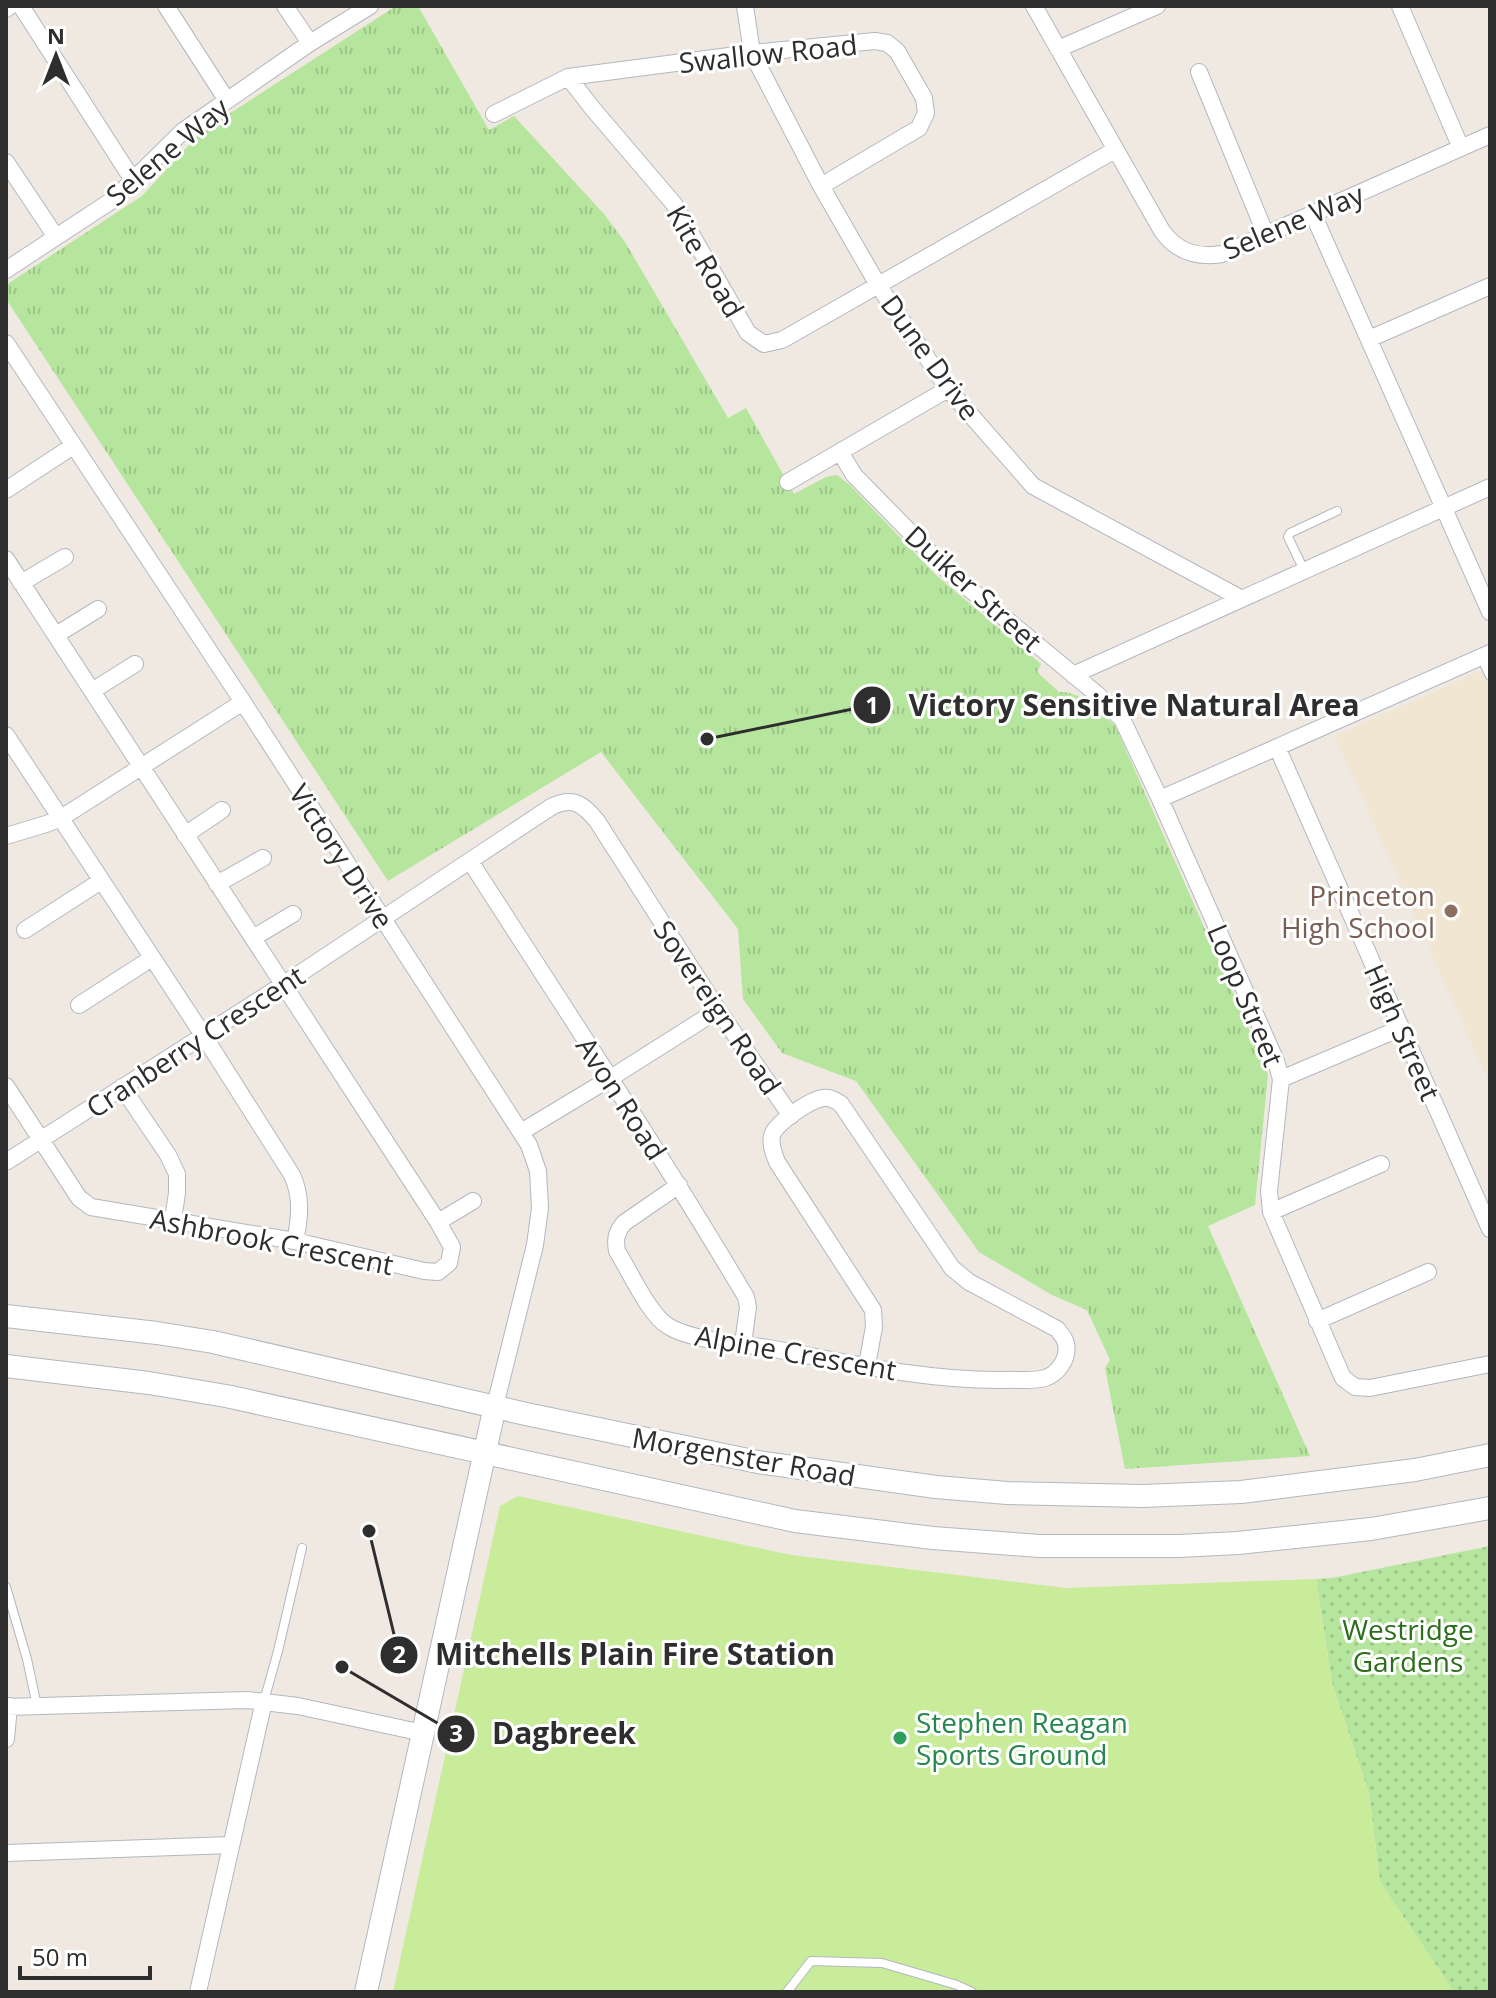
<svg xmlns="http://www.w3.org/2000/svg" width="1496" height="1998" font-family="'Open Sans',sans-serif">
	<defs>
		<pattern id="grass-tufts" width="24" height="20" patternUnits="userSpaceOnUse" patternTransform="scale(2)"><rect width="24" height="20" fill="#b6e59e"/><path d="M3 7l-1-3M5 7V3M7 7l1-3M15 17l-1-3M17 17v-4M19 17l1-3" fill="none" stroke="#9dc588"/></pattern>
		<pattern id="park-dots" width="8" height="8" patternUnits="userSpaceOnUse" patternTransform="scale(2)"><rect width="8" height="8" fill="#b6e59e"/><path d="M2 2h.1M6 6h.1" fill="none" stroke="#9dc588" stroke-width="1.8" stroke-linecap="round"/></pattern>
	</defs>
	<rect width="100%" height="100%" fill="#efe9e1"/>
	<!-- education -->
	<path fill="#f0e6d1" d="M1490 667V1085L1335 736Z"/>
	<!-- grass -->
	<path fill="url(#grass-tufts)" d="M396 6H418L489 130 514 116 604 214 625 242 728 418 746 408 794 494 826 477 837 475 850 485 936 575 1041 664 1037 672 1059 692C1082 691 1098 711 1115 725L1263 1061 1268 1075 1255 1205 1208 1226 1310 1456 1125 1469 1105 1368 1110 1360 1087 1310 1052 1295 979 1252 856 1081 782 1053 743 999 738 929 601 752 388 881 6 299V285L142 196 201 132Z"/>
	<!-- park -->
	<path fill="url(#park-dots)" d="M1490 1546V1992H1454L1380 1882 1369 1793 1332 1683 1316 1579 1332 1578Z"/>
	<!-- pitch -->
	<path fill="#c9ec9a" d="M518 1496 791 1555 1066 1588 1316 1579 1332 1683 1369 1793 1380 1882 1454 1992H393L500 1506Z"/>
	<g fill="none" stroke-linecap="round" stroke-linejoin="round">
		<defs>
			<path id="lane" d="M1304 570 1288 537 1290 533 1337 511
				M1481 657 1490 676
				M6 1587 27 1659 37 1706
				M264 1701 278 1651 302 1548
				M787 1992 811 1961 882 1963 957 1985 972 1992"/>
			<path id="street" d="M21 6 127 171 135 179
				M166 6 226 99
				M285 6 310 43
				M745 6 752 53 821 186 878 285 948 389 1033 486 1242 599
				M1034 6 1162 231C1177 252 1197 258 1222 254L1490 135
				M1400 6 1461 148
				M6 9 10 6
				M1058 49 1157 6
				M1199 72 1266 235
				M568 77 593 109 674 204 748 333 764 344 782 340 1115 150
				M494 114 568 77 752 53 875 41 887 43 897 51 924 98 926 113 919 128 821 186
				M6 162 56 237
				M1313 214 1490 612
				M6 270 114 199 183 131 310 43 370 6
				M1369 339 1490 286
				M6 343 243 702 529 1145 538 1171 540 1208 535 1245 495 1406
				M840 452 854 475 949 572 1098 695 1122 719 1160 799 1276 1061 1281 1079 1269 1191 1271 1212 1343 1378 1355 1387 1370 1388 1490 1364
				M788 482 948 389
				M6 490 73 446
				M6 559 438 1222
				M21 583 65 557
				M56 635 98 609
				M1073 675 1490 487
				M92 691 135 664
				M6 735 209 1044 292 1175C302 1196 300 1218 295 1241
				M1277 747 1490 1229
				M1160 799 1490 653
				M185 835 222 810
				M6 836 46 824 61 818 243 702
				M470 861C563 1006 658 1149 746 1297L748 1307 743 1344
				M217 884 263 858
				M25 930 101 881
				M253 938 293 914
				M79 1005 152 958
				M1281 1079 1401 1028
				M6 1086 79 1198 91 1207 295 1241 424 1271 438 1272 449 1263 452 1247 438 1222 473 1201
				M122 1087 168 1155 177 1174V1193L173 1220
				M521 1132 609 1079 718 1010
				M6 1162 284 984 551 807C573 796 583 804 597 821L718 1010 791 1116
				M679 1185 624 1223C616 1232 615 1240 617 1251 629 1270 650 1316 668 1326 692 1341 739 1343 768 1348 846 1362 924 1381 1003 1380 1016 1379 1032 1382 1045 1378 1058 1374 1069 1358 1066 1344 1065 1338 1061 1334 1057 1329L969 1282 952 1268 841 1104C835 1100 830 1097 823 1098 810 1100 774 1124 772 1136 770 1145 774 1154 777 1162L873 1310 874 1327 867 1365
				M1271 1212 1381 1164
				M1317 1321 1428 1272
				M6 1707 247 1700 298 1706 423 1733
				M6 1739 9 1706
				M6 1853 231 1845
				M198 1992 264 1701"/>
			<path id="secondary" d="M6 1316 157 1333 213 1342 526 1414 758 1462 936 1487 1007 1493 1143 1496 1241 1492 1415 1470 1490 1455
				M6 1366 149 1383 226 1396 795 1521 933 1538 1040 1546H1179L1238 1543 1371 1529 1490 1508
				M366 1992 495 1406"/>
		</defs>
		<!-- lane casing -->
		<use href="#lane" stroke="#b4b7c1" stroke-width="10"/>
		<!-- street casing -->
		<use href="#street" stroke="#b4b7c1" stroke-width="18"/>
		<!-- secondary casing -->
		<use href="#secondary" stroke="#b4b7c1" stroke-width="24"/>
		<!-- lane -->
		<use href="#lane" stroke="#fff" stroke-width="8"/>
		<!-- street -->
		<use href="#street" stroke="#fff" stroke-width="16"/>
		<!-- secondary -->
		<use href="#secondary" stroke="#fff" stroke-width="22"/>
	</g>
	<!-- markers -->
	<circle fill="#8d6e63" stroke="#fff" stroke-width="3" cx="1451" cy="911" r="8"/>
	<circle fill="#2e9e5b" stroke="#fff" stroke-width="3" cx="900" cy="1738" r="8"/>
	<g text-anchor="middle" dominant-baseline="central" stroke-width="6" stroke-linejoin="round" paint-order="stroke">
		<!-- street labels -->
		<g font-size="28" fill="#2e2e2e" stroke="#fff">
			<text transform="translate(768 53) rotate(-6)">Swallow Road</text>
			<text transform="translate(167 151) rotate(-40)">Selene Way</text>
			<text transform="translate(1293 221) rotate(-23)">Selene Way</text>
			<text transform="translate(706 261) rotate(60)">Kite Road</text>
			<text transform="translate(931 357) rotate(54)">Dune Drive</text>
			<text transform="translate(974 588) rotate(42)">Duiker Street</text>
			<text transform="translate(342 856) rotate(57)">Victory Drive</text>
			<text transform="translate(1246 995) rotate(67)">Loop Street</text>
			<text transform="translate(718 1007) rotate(56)">Sovereign Road</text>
			<text transform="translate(1403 1032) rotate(66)">High Street</text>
			<text transform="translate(195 1041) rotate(-33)">Cranberry Crescent</text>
			<text transform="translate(622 1098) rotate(57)">Avon Road</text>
			<text transform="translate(272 1241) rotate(11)">Ashbrook Crescent</text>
			<text transform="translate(796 1352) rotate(10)">Alpine Crescent</text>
			<text transform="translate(744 1456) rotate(10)">Morgenster Road</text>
		</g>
		<!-- education labels -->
		<g font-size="28" fill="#785e54" stroke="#fff" text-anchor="end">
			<text x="1435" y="895">Princeton<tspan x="1435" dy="32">High School</tspan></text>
		</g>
		<!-- park labels -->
		<g font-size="28" fill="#2c6e1b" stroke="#fff">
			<text x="1408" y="1629">Westridge<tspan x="1408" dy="32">Gardens</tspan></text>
		</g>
		<!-- leisure labels -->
		<g font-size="28" fill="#27864d" stroke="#fff" text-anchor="start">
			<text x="916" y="1722">Stephen Reagan<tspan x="916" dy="32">Sports Ground</tspan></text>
		</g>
	</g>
	<!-- callouts -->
	<path fill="none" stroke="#2e2e2e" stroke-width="3" d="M707 739L872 705M369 1531L399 1655M342 1667L456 1734"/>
	<g fill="#2e2e2e" stroke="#fff" stroke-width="3">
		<circle cx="707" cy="739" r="8"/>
		<circle cx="369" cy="1531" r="8"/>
		<circle cx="342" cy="1667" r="8"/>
		<circle cx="872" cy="705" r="20"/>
		<circle cx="399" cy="1655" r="20"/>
		<circle cx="456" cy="1734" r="20"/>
	</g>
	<g font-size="24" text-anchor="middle" font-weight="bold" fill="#fff">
		<text x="872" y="714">1</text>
		<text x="399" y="1663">2</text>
		<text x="456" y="1742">3</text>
	</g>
	<g font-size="30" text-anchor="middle" font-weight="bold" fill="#2e2e2e" stroke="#fff" stroke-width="6" stroke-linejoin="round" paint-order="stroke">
		<text x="1134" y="716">Victory Sensitive Natural Area</text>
		<text x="635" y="1665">Mitchells Plain Fire Station</text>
		<text x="564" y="1744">Dagbreek</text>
	</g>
	<!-- border -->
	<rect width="1496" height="1998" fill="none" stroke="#2e2e2e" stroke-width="16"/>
	<!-- north arrow -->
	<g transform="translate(56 56)" stroke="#ffffff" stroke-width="6" paint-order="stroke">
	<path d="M0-6L14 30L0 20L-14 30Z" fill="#2e2e2e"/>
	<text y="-12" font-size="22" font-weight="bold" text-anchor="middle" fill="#2e2e2e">N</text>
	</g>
	<!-- scale -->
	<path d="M20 1966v12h130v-12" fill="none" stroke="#2e2e2e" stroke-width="4"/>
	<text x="32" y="1966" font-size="24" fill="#2e2e2e" stroke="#ffffff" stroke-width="6" paint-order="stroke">50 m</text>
</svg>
